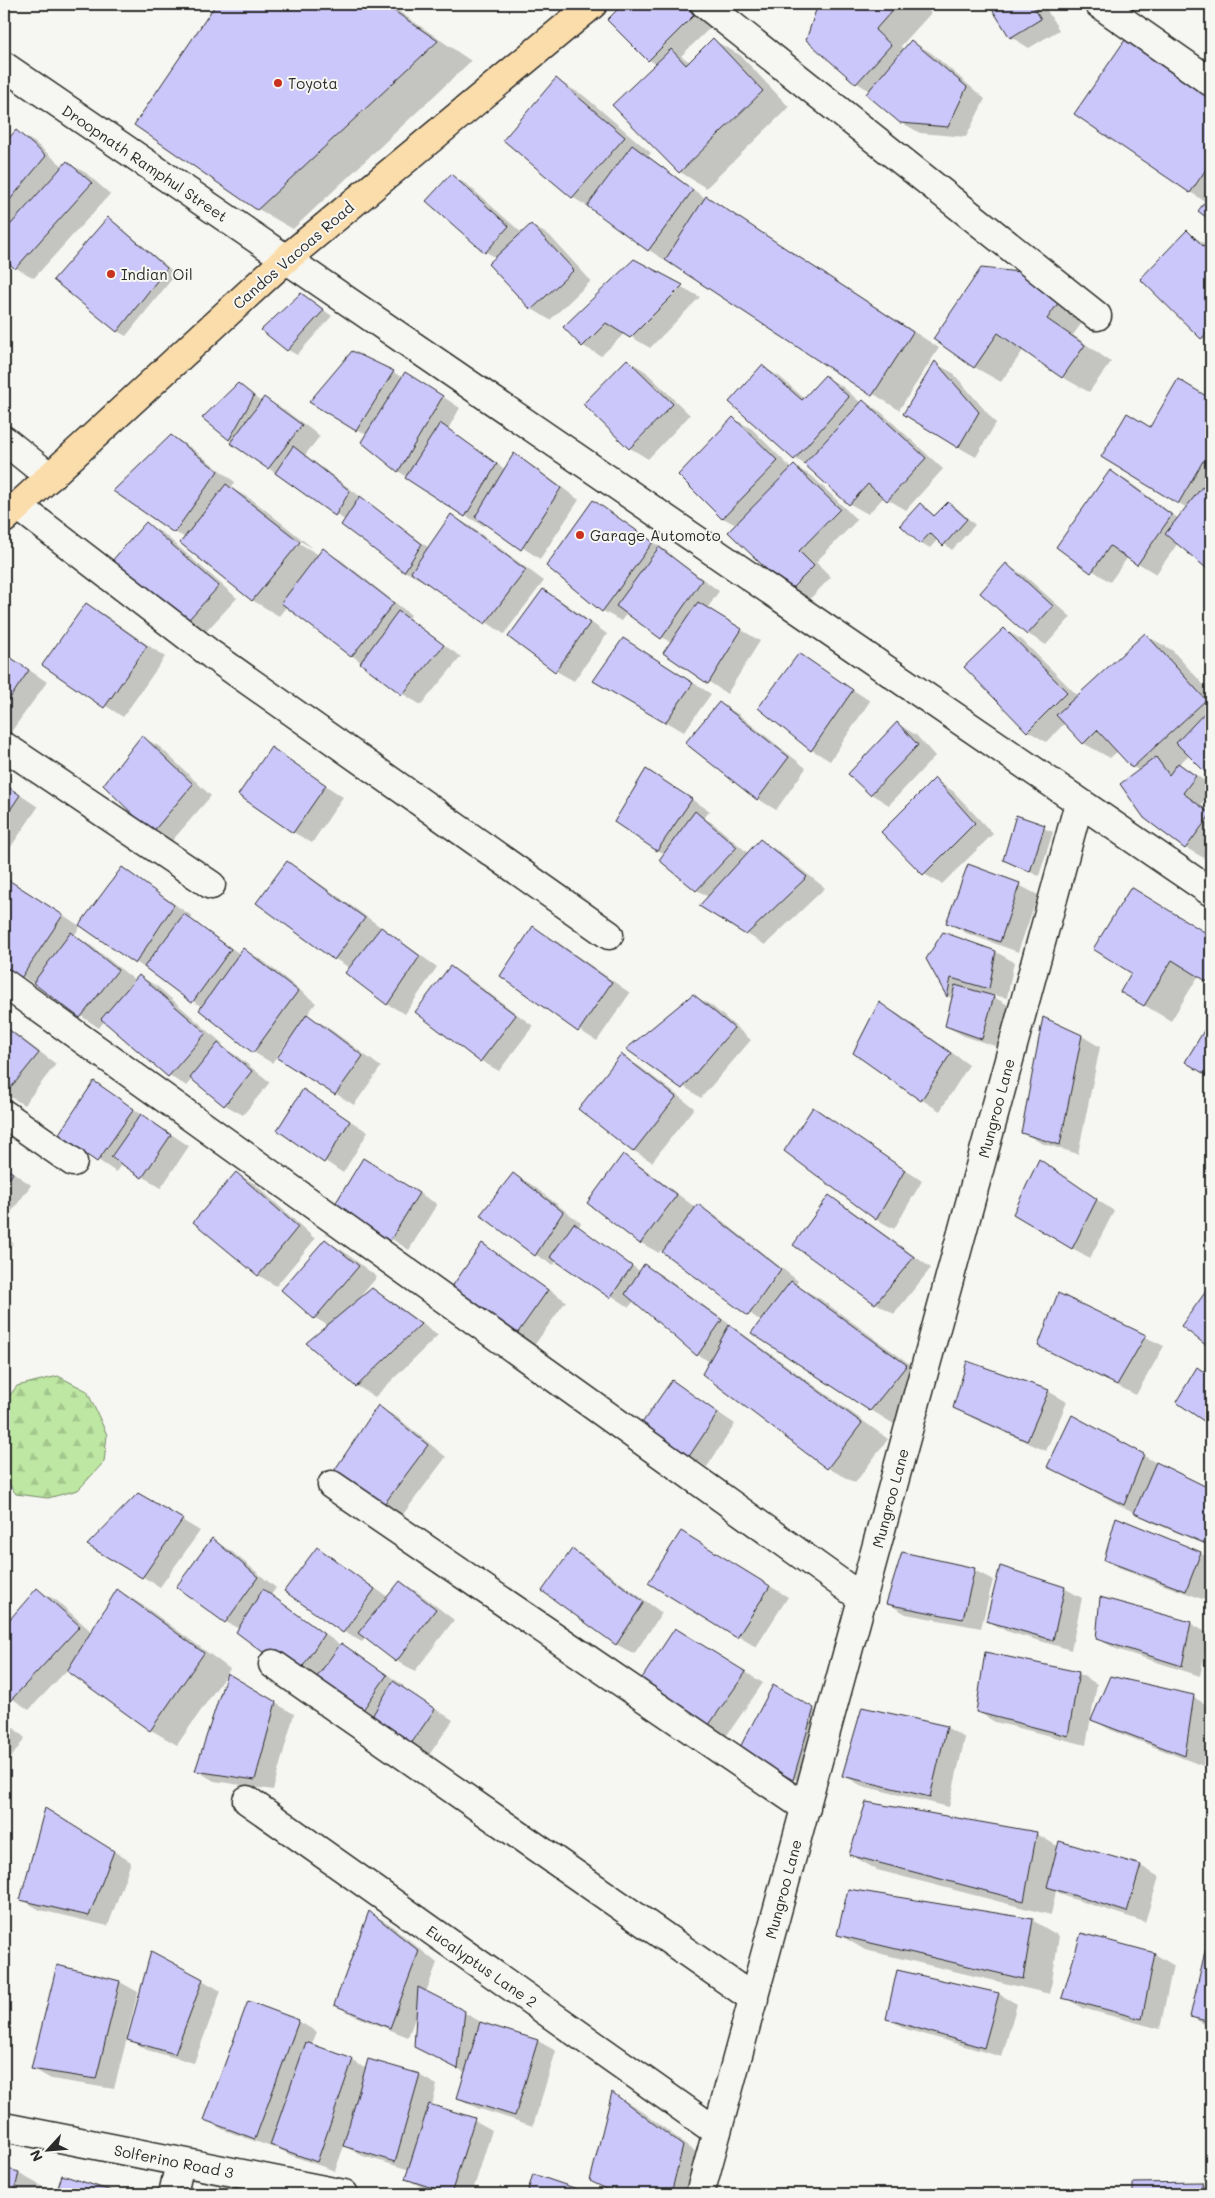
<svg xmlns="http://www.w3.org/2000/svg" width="1215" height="2198" font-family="Mali,sans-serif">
	<defs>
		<pattern id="forest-firs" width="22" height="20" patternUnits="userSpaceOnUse" patternTransform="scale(1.25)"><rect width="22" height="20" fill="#bee7a3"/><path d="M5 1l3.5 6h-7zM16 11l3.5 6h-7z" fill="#a3c68c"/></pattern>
	</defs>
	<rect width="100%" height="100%" fill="#f6f6f2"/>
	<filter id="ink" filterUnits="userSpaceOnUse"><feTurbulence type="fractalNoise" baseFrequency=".02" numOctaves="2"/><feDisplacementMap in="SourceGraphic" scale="10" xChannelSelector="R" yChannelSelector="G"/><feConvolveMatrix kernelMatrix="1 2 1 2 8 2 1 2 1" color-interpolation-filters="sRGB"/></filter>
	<g filter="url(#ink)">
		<!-- forest -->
		<path fill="url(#forest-firs)" stroke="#748967" d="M58 1376 87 1391 107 1435 104 1462 78 1490 48 1498 16 1494 4 1477V1403L17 1386Z"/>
		<!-- shadow -->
		<path fill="#0003" d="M218 4H388L471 61 293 229 258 209 135 125Z
			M625 4H690L712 26 681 56 690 62 713 40 740 55 789 107 706 188 680 172 656 64 649 60 609 20Z
			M820 4H920L931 13 901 46 904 50 911 41 930 52 985 99 966 137 920 133 901 122 870 91 857 83 807 40Z
			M990 4H1043L1059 30 1029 48 1011 37Z
			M1125 41 1152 57 1211 98V219L1200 210 1206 202 1190 192Z
			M556 80 583 95 651 153 648 156 706 199 733 214 939 348 899 410 649 250 595 211 572 197Z
			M4 118 10 123 4 133Z
			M16 132 34 142 64 167 68 163 86 173 110 194 34 278 16 268 4 257V146Z
			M451 175 469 186 523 234 531 225 550 236 591 281 550 320 532 309 490 264 497 258 486 252Z
			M108 218 117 224 176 274 126 336 117 331Z
			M1187 232 1211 248V343L1201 338Z
			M634 261 700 297 650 348 625 333 601 356 583 346Z
			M982 270 1089 313 1073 335 1111 362 1089 392 1062 377 1024 349 1001 382 974 367Z
			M310 300 332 316 297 355 288 350Z
			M627 360 645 371 690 415 648 459 630 448Z
			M935 363 953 373 996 423 976 457 958 447Z
			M762 366 780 377 805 399 825 376 843 387 861 403 863 401 881 412 943 469 906 510 884 497 868 514 850 504 809 467 794 458Z
			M393 372 403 378 424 384 460 408 448 429 506 470 515 455 533 466 579 500 540 559 486 523 484 526 466 516 398 471 367 435 311 402Z
			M1179 381 1211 399V570L1178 543 1156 574 1128 557 1110 582 1058 547 1110 472 1129 482 1179 519 1187 508 1103 457 1150 428Z
			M238 384 262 402 264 399 283 409 320 436 305 455 429 548 451 515 470 526 544 581 504 634 424 580 423 581 404 571 346 521 268 468 229 439Z
			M734 419 752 429 792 469 794 466 813 477 857 520 816 562 831 577 808 601 789 590 736 525 723 518Z
			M171 436 190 447 235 482 231 488 254 501 314 549 295 538 294 540 319 555 323 550 341 560 411 615 408 619 461 657 421 705 403 694 287 606 279 616 252 600 186 538 174 532Z
			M593 501 671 554 670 555 719 591 707 609 760 641 727 694 665 652 671 643 627 613 621 621 603 611Z
			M948 503 957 508 975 525 952 550 938 539 930 548 921 543 902 525 920 504 936 516Z
			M146 524 164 534 237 598 200 638 111 563Z
			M1006 565 1024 575 1071 617 1046 645 1028 634 982 593Z
			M544 590 562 601 607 634 574 681 556 671Z
			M87 604 105 615 165 657 123 717 43 665Z
			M1004 629 1022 640 1078 696 1145 635 1172 650 1211 693V776L1189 755 1179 764 1211 785V790L1201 805 1211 813V848L1204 858 1186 848 1140 771 1133 767 1118 751 1110 758 1083 743 1065 723 1046 742 1028 731Z
			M642 650 711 694 684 732 595 681Z
			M4 653 47 682 11 732 4 728Z
			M800 655 870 701 830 761 812 750 760 708Z
			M719 703 738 714 806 768 776 810 758 799 687 743Z
			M898 724 916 735 935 756 889 805 871 794Z
			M142 737 160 747 211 796 171 842 152 832Z
			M271 749 343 797 312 843 293 832Z
			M647 771 710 811 704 818 714 824 748 853 760 840 778 851 825 888 765 945 747 934 708 897 697 890 661 860 665 854 657 850Z
			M935 780 953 791 993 834 942 884 924 874Z
			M4 784 38 807 4 857Z
			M1016 817 1053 832 1039 876 1004 860Z
			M287 862 305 873 437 967 405 1014 387 1004 350 968 335 959 258 903Z
			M123 869 192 916 190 919 240 954 243 949 262 960 316 1003 307 1015 326 1026 381 1067 354 1105 279 1058 290 1041 288 1040 272 1063 253 1052 202 1007 81 925 74 936 89 944 136 981 140 976 158 987 223 1044 221 1047 237 1056 270 1082 243 1115 225 1105 193 1079 187 1086 169 1076 105 1020 99 1028 4 964V880L26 891 80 926Z
			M1019 885 1038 895 1018 952 966 933 948 922Z
			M1158 904 1211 937V982L1199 975 1171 1021 1144 1005 1133 972Z
			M533 928 552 938 630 993 597 1041 579 1030Z
			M943 934 996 952 1014 962 1007 998 988 994 1012 1007 1001 1048 964 1036 946 1026 953 999 948 996 927 959Z
			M451 967 469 978 533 1026 499 1071 481 1061Z
			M693 995 712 1006 751 1040 701 1098 628 1049Z
			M880 1004 898 1014 969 1065 940 1111 922 1100 855 1052Z
			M1211 1022V1076L1187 1061Z
			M4 1025 56 1064 24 1105 4 1093Z
			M1082 1036 1100 1047 1078 1154 1041 1143 1022 1132Z
			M621 1055 639 1066 694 1108 652 1162 634 1151 580 1108Z
			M95 1083 189 1146 161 1188 122 1163 116 1172 59 1134Z
			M303 1091 368 1132 343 1173 279 1130Z
			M814 1109 922 1181 894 1229 876 1219Z
			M624 1156 642 1167 696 1208 698 1206 716 1216 798 1281 795 1285 819 1298 933 1381 897 1426 871 1410 762 1322 661 1250 659 1253 641 1243Z
			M1039 1161 1114 1211 1090 1258 1072 1248Z
			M4 1166 31 1185 11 1213 4 1209Z
			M381 1170 437 1204 409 1250 337 1204Z
			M236 1173 255 1184 315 1239 276 1286 258 1275Z
			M514 1174 532 1185 581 1223 578 1227 641 1272 645 1266 663 1276 888 1439 855 1483 828 1468 710 1362 698 1355 634 1301 629 1307 557 1260 554 1265 536 1255Z
			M829 1196 847 1207 931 1268 894 1314 876 1303 794 1245Z
			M4 1236 13 1243 4 1255Z
			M325 1241 343 1251 377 1277 356 1302 373 1290 391 1301 438 1335 375 1397 357 1386 329 1326 315 1318 282 1290Z
			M482 1245 566 1301 533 1347 515 1337Z
			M1209 1289 1211 1290V1347L1183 1326Z
			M1059 1295 1164 1346 1136 1395 1039 1346Z
			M1198 1369 1211 1377V1424L1178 1401Z
			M673 1382 735 1424 707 1467 642 1426Z
			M1048 1391 1067 1402 1046 1451 973 1418 954 1407Z
			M378 1407 397 1417 446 1457 401 1517 334 1474Z
			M1073 1417 1162 1466 1211 1491V1547L1154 1523 1048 1467Z
			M157 1505 200 1531 160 1587 89 1545Z
			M212 1540 231 1551 276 1588 271 1595 340 1645 359 1655 404 1686 403 1688 453 1720 423 1764 374 1715 321 1678 315 1687 239 1629 226 1622Z
			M699 1543 788 1597 756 1647 649 1583Z
			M317 1549 388 1597 401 1582 419 1593 454 1620 415 1671 397 1661 366 1637 362 1642 344 1632Z
			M573 1550 591 1561 662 1613 634 1654 616 1644Z
			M1200 1553 1211 1559V1596L1207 1594 1205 1600 1123 1570 1105 1560Z
			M974 1570 993 1580 981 1628 906 1614 887 1603Z
			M1064 1588 1082 1598 1071 1650 1006 1631 988 1621Z
			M37 1590 56 1600 92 1632 118 1590 144 1606 230 1669 177 1745 151 1730 68 1669 29 1710 4 1693V1628Z
			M1190 1623 1209 1634 1200 1676 1116 1649 1097 1638Z
			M694 1640 763 1683 725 1738 707 1728Z
			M1078 1673 1097 1684 1086 1745 995 1722 977 1711Z
			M228 1675 294 1714 273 1790 214 1781 196 1770Z
			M774 1687 831 1720 812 1789 741 1748Z
			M1193 1697 1211 1707 1203 1766 1111 1730 1093 1720Z
			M4 1719 25 1738 4 1768Z
			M946 1727 965 1738 949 1807 862 1786 843 1775Z
			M867 1803 1037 1834 1059 1847 1141 1866 1159 1877 1145 1922 1067 1897 1056 1891 1051 1915 877 1870 851 1855Z
			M64 1820 131 1862 108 1926 40 1910 21 1899Z
			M370 1913 388 1923 437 1963 426 1992 483 2023 538 2041 556 2051 533 2126 477 2108 458 2098 466 2073 415 2046 416 2016 408 2037 353 2015 335 2005Z
			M1032 1920 1059 1936 1050 1994 865 1950 838 1934Z
			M1081 1935 1155 1954 1173 1965 1160 2029 1082 2008 1064 1997Z
			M1207 1948 1211 1950V2028L1192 2017Z
			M202 1980 221 1991 194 2063 147 2050 127 2038 114 2089 51 2079 32 2068 120 1982 138 1992 127 2035 130 2036Z
			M999 1994 1017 2004 1002 2057 906 2029 887 2018Z
			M298 2021 317 2032 311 2046 352 2060 366 2069 419 2075 437 2085 432 2106 474 2120 492 2130 472 2194H440L425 2189 407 2179 410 2170 363 2156 344 2146 335 2171 290 2155 274 2146V2148L224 2130 206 2120Z
			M613 2094 639 2109 709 2162 702 2194H616L592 2180Z
			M4 2170 18 2173 45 2188 44 2194H4Z
			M62 2176 117 2194H58Z
			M534 2176 588 2194H528Z
			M1201 2183 1211 2188V2194H1135L1134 2184Z"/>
		<!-- building -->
		<path fill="#cbc7fa" stroke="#2b2b2b" d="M216 4H384L438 41 257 210 134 125Z
			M623 4H684L694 15 648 61 607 20Z
			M818 4H898L875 30 891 45 856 84 806 40Z
			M989 4H1032L1041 19 1010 38Z
			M713 38 763 91 679 173 612 105 671 49 686 65Z
			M911 40 967 87 948 127 900 123 866 94Z
			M1125 40 1211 99V162L1190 193 1074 114Z
			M556 78 625 137 572 198 503 140Z
			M16 130 46 156 4 207V144Z
			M632 145 693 190 648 251 587 206Z
			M67 161 92 183 15 269 4 258V232Z
			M451 174 509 226 485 253 426 201Z
			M1211 194V221L1198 211Z
			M706 196 913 332 872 396 665 260Z
			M108 217 167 268 117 332 53 280Z
			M531 224 574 270 531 310 488 264Z
			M1187 230 1211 254V328L1201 339 1140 279Z
			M634 259 683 285 630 338 606 323 582 347 563 327Z
			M981 268 1030 273 1063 296 1047 319 1085 345 1062 378 998 333 974 368 933 339Z
			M301 293 324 310 287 351 261 330Z
			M352 351 394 371 356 431 309 402Z
			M627 359 673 404 629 449 583 404Z
			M935 361 979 412 958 448 903 414Z
			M762 365 802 400 825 375 849 397 794 460 729 402Z
			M405 372 443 396 398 472 361 442Z
			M1178 379 1211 399V465L1203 461 1178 504 1101 457 1127 413 1150 427Z
			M238 383 254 396 229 440 202 418Z
			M264 397 302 425 268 469 230 443Z
			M863 400 926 458 887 501 868 484 849 505 804 464Z
			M733 417 778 461 722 519 678 475Z
			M440 423 497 464 465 517 405 478Z
			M171 435 218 471 174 533 113 491Z
			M293 446 350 491 335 516 275 473Z
			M514 453 561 488 521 550 475 517Z
			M794 465 840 509 799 551 814 566 789 591 728 532Z
			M1110 470 1172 515 1137 565 1110 546 1091 573 1056 547Z
			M226 484 300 542 252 601 180 543Z
			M1202 487 1211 494V572L1165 534Z
			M360 496 422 544 404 572 341 525Z
			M593 500 653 542 602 612 546 566Z
			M948 502 967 519 943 546 930 533 920 544 900 525 920 503 934 516Z
			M451 514 526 570 485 624 411 572Z
			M146 522 219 586 181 628 110 563Z
			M659 547 702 580 661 639 616 606Z
			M323 548 394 603 351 657 281 603Z
			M1006 563 1053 606 1027 635 980 593Z
			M543 589 590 623 555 672 508 637Z
			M698 602 742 629 708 684 663 653Z
			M86 603 147 646 104 708 42 665Z
			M398 611 444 645 402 695 360 663Z
			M1004 628 1067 692 1027 732 964 667Z
			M1145 633 1206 700 1132 768 1097 730 1083 744 1056 715Z
			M623 638 693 683 665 723 593 681Z
			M4 653 29 670 4 707Z
			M799 653 853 690 811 751 758 708Z
			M719 702 789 757 757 800 685 743Z
			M1211 706V778L1176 743Z
			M897 722 918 745 870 795 848 774Z
			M142 735 193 784 152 833 103 785Z
			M271 747 326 785 293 833 238 795Z
			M1156 757 1169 775 1178 763 1196 776 1183 793 1211 814 1185 849 1144 818 1120 784Z
			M646 769 692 799 657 851 614 822Z
			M935 778 975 823 923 875 881 832Z
			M4 784 20 795 4 819Z
			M695 811 737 847 696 891 659 860Z
			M1016 815 1045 825 1030 872 1003 860Z
			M760 839 807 877 746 935 699 906Z
			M287 861 365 918 334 960 256 903Z
			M968 864 1020 883 1000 942 946 923Z
			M122 867 174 905 135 964 79 925Z
			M7 879 63 915 21 978 4 966V884Z
			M1131 887 1211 936V984L1172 960 1144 1006 1120 992 1131 973 1093 949Z
			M184 914 231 949 192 1003 144 967Z
			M533 926 612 982 578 1032 500 976Z
			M381 927 420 956 387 1005 345 973Z
			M71 932 118 970 80 1018 33 983Z
			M943 932 996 951 989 989 951 978 947 997 926 959Z
			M243 948 298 991 253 1053 199 1010Z
			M450 966 516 1015 480 1062 415 1012Z
			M139 975 206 1033 168 1077 101 1019Z
			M955 985 994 996 982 1039 945 1026Z
			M693 994 734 1028 682 1089 626 1049Z
			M879 1002 951 1053 921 1101 853 1053Z
			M307 1014 363 1056 335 1095 277 1058Z
			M1043 1017 1082 1035 1060 1145 1021 1133Z
			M1211 1019V1078L1185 1062Z
			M4 1026 39 1053 5 1095 4 1094Z
			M218 1043 252 1071 224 1106 190 1078Z
			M621 1054 676 1097 633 1152 578 1109Z
			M94 1081 134 1109 97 1162 58 1135Z
			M303 1089 350 1121 324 1163 277 1130Z
			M813 1107 905 1170 876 1220 784 1151Z
			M141 1114 171 1135 142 1178 111 1157Z
			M623 1154 677 1195 640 1244 587 1203Z
			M363 1158 419 1193 390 1241 335 1204Z
			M1039 1159 1097 1199 1072 1249 1013 1214Z
			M4 1167 13 1173 4 1187Z
			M236 1172 298 1227 258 1276 193 1222Z
			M513 1173 563 1212 535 1256 480 1215Z
			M829 1195 914 1257 875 1304 793 1245Z
			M698 1204 781 1269 748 1316 662 1252Z
			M574 1223 632 1266 610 1298 550 1257Z
			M325 1239 359 1266 314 1319 281 1290Z
			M482 1243 548 1290 514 1338 449 1291Z
			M644 1264 722 1320 697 1356 625 1294Z
			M791 1281 907 1365 870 1411 751 1333Z
			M1209 1287 1211 1289V1349L1181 1326Z
			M372 1288 421 1324 356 1387 306 1343Z
			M1058 1293 1146 1335 1117 1385 1038 1346Z
			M729 1325 862 1423 827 1469 702 1374Z
			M967 1361 1049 1390 1027 1441 953 1408Z
			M1197 1367 1211 1377V1426L1176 1402Z
			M672 1380 718 1413 688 1458 640 1426Z
			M378 1405 428 1445 382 1507 332 1474Z
			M1072 1415 1144 1454 1124 1505 1047 1467Z
			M1156 1462 1211 1489V1546L1134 1513Z
			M138 1493 183 1519 142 1578 87 1545Z
			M1116 1517 1201 1552 1186 1591 1104 1560Z
			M681 1531 770 1586 737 1638 648 1583Z
			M212 1538 258 1577 225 1623 176 1587Z
			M317 1547 375 1589 343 1633 284 1591Z
			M572 1549 644 1602 616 1645 542 1591Z
			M902 1552 975 1568 963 1619 886 1604Z
			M1000 1566 1065 1587 1053 1640 986 1621Z
			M400 1581 436 1609 396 1662 358 1633Z
			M37 1588 80 1626 10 1701 4 1695V1626Z
			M117 1589 204 1653 150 1731 67 1671Z
			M263 1589 324 1634 296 1677 236 1632Z
			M1100 1597 1191 1622 1182 1666 1096 1639Z
			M675 1628 746 1672 706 1729 640 1681Z
			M341 1643 387 1675 363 1710 317 1677Z
			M985 1652 1079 1672 1068 1736 976 1712Z
			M227 1673 276 1702 255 1780 195 1771Z
			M1110 1676 1194 1695 1185 1756 1091 1720Z
			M393 1681 435 1709 404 1754 365 1728Z
			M773 1685 814 1708 793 1780 739 1749Z
			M862 1707 947 1726 930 1797 842 1776Z
			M866 1802 1037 1832 1024 1901 849 1855Z
			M45 1808 114 1851 89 1916 20 1900Z
			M1059 1841 1141 1865 1127 1912 1047 1887Z
			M848 1889 1033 1919 1023 1979 837 1935Z
			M369 1911 419 1951 390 2028 334 2005Z
			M1081 1933 1155 1953 1142 2019 1062 1998Z
			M1206 1947 1211 1948V2022L1190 2017Z
			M151 1951 203 1979 175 2054 127 2040Z
			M57 1965 120 1981 96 2079 31 2069Z
			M897 1970 999 1993 984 2048 886 2019Z
			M418 1987 465 2011 458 2069 414 2047Z
			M248 2001 299 2020 255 2139 204 2120Z
			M480 2022 538 2040 515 2116 457 2098Z
			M306 2042 353 2059 317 2162 270 2145Z
			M368 2059 420 2074 395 2162 343 2146Z
			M612 2092 683 2146 671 2194H617L590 2181Z
			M429 2104 475 2118 451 2194 405 2179Z
			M4 2168 19 2172 14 2194H4Z
			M533 2174 592 2194H527Z
			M62 2175 121 2194H56Z
			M1202 2182 1203 2194H1133V2183Z"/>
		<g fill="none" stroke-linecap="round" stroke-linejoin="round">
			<defs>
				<path id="minor" d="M705 4 1097 316
					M1099 4 1211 82
					M4 66 1211 892
					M4 440 50 477
					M18 506 212 655 609 935
					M4 746 211 885
					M4 983 863 1599
					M4 1114 73 1162
					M332 1485 806 1808
					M273 1664 754 1999
					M247 1800 717 2132
					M4 2127 344 2194
					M173 2194 180 2163
					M700 2194 1079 803"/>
				<path id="major" d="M4 519 286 259 593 4"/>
			</defs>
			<!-- minor casing -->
			<use href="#minor" stroke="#2b2b2b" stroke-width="31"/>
			<!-- major casing -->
			<use href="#major" stroke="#2b2b2b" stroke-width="31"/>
			<!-- minor -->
			<use href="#minor" stroke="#f6f6f2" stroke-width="28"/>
			<!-- major -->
			<use href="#major" stroke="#fbddab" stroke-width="28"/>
		</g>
	</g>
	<!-- markers -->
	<g fill="#c8321e" stroke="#f6f6f2" stroke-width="2">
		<circle cx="278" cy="83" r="5"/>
		<circle cx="111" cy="274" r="5"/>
		<circle cx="580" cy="535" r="5"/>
	</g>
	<g text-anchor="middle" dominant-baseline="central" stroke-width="4" stroke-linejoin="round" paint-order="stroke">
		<!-- poi labels -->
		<g font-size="15" fill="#2b2b2b" stroke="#f6f6f2" text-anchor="start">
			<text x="288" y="83">Toyota</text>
			<text x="121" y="274">Indian Oil</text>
			<text x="590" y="535">Garage Automoto</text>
		</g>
		<!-- street labels -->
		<g font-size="15" fill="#2b2b2b" stroke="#f6f6f2">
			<text transform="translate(145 163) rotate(34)">Droopnath Ramphul Street</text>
			<text transform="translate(293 255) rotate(-41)">Candos Vacoas Road</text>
			<text transform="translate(996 1108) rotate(-75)">Mungroo Lane</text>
			<text transform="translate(890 1498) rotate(-75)">Mungroo Lane</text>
			<text transform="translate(783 1889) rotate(-75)">Mungroo Lane</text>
			<text transform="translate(482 1966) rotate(35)">Eucalyptus Lane 2</text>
			<text transform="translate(174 2161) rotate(11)">Solferino Road 3</text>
		</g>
	</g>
	<!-- margin -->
	<rect width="1215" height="2198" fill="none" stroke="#f6f6f2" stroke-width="20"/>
	<rect x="10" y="10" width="1195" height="2178" fill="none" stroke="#2b2b2b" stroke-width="2" filter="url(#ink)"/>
	<!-- north arrow -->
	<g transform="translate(48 2150) rotate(244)" stroke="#f6f6f2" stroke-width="4" paint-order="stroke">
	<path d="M0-4L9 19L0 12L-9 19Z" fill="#2b2b2b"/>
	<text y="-8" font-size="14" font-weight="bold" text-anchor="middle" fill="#2b2b2b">N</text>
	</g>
</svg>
